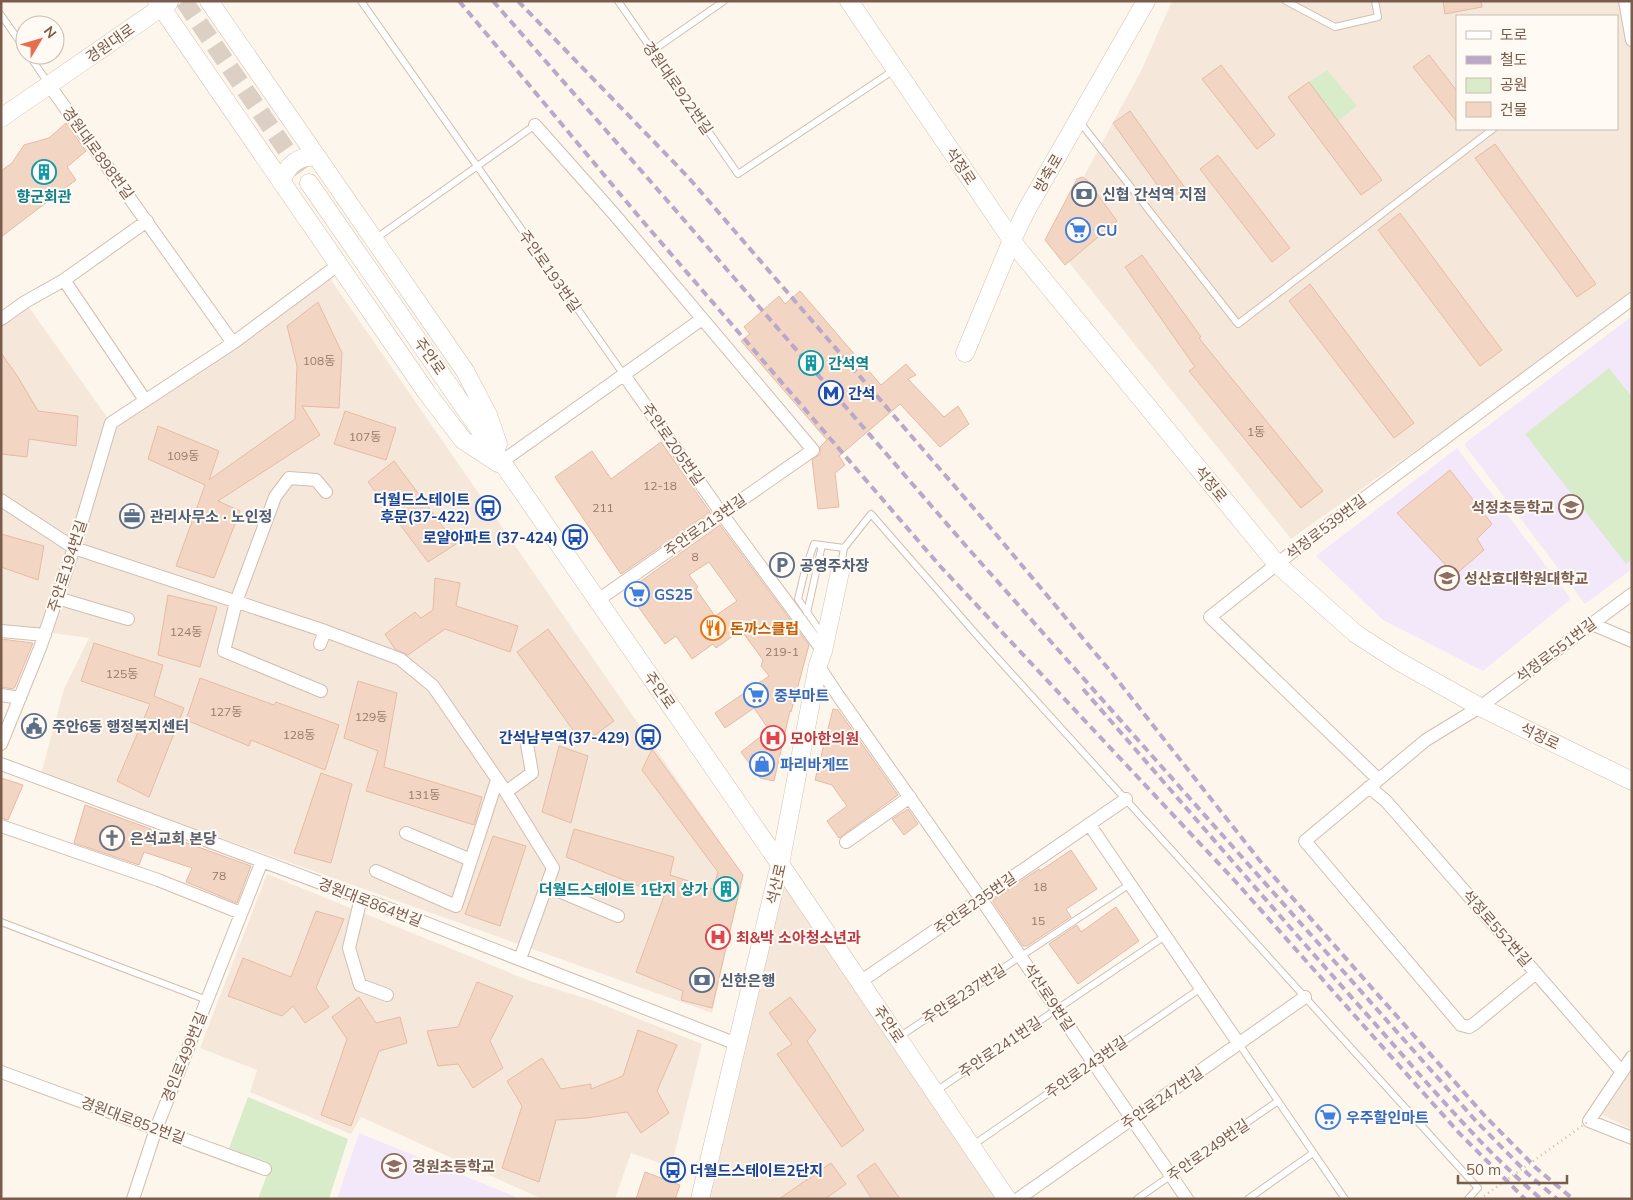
<svg xmlns="http://www.w3.org/2000/svg" width="1633" height="1200" font-family="Mulish,'Noto Sans KR',sans-serif">
	<rect width="100%" height="100%" fill="#fdf6ec"/>
	<!-- residential -->
	<path fill="#f5e8da" fill-rule="evenodd" d="M1172 1H1625L1632 44V297L1291 539 1050 239 1142 69ZM1457 16H1617V129H1457Z
		M329 277 743 875 712 1013 41 774 64 689 89 638 1 626V326L28 306 114 427Z
		M267 874 530 981 591 1000 702 1044 671 1167 631 1153 615 1199H542L361 1117 351 1134 250 1092 257 1070 200 1048Z
		M778 875 1003 1199H700Z
		M1632 1057V1130L1595 1111Z"/>
	<!-- education -->
	<path fill="#f3e8fa" d="M1632 316V569L1585 604 1464 444Z
		M1457 448 1571 599 1483 671 1383 620 1316 556Z
		M359 1133 521 1199H337Z"/>
	<!-- green -->
	<path fill="#d8ecc9" d="M1327 70 1357 106 1338 121 1309 82Z
		M1609 368 1632 397V559L1626 564 1525 434Z
		M248 1097 348 1139 329 1199H258L270 1166 228 1151Z"/>
	<!-- building -->
	<path fill="#f3d5c3" stroke="#e6bba3" fill-rule="evenodd" d="M1443 1H1481L1482 7 1445 14Z
		M1429 55 1457 91V122L1413 67Z
		M1221 65 1275 135 1257 149 1202 79Z
		M1309 82 1382 180 1361 195 1288 97Z
		M1130 111 1185 188 1168 200 1113 123Z
		M66 123 86 151 67 167 76 180 1 237V171L12 163 24 145 49 138Z
		M1495 144 1596 284 1577 297 1475 158Z
		M1218 155 1290 248 1272 262 1200 169Z
		M1082 177 1087 180 1117 221 1065 265 1045 240 1077 179Z
		M1400 213 1502 350 1480 366 1378 230Z
		M1142 255 1201 337 1199 338 1323 491 1301 508 1189 371 1195 367 1125 267Z
		M1310 284 1414 423 1394 438 1289 301Z
		M800 291 881 385 906 364 916 375 908 379 944 417 958 406 969 424 940 447 900 404 839 456 845 465 835 473 839 507 818 509 812 460 820 454V447L827 440 741 341 750 334 744 327 779 296 785 304Z
		M318 302 342 353 339 408 302 406 320 435 218 501 240 511 214 578 176 566 205 485 148 459 158 426 219 451 209 480 295 419 297 366 287 326Z
		M1 353 18 377 38 411 78 416 76 446 29 439 27 457 1 454Z
		M345 411 396 428 386 460 334 444Z
		M661 442 710 512 621 574 555 477 592 451 611 479Z
		M394 461 456 544 428 562 368 482Z
		M1450 470 1492 524 1477 539 1484 550 1455 575 1397 513Z
		M720 525 809 645 791 712 790 711 774 781 760 778 741 752 769 730 754 708 725 728 715 713 769 676 761 666 763 660 741 630 716 648 713 644 692 659 676 636 665 644 627 591ZM709 562 737 601 715 616 696 589 698 587 689 575Z
		M1 534 44 546 38 580 1 567Z
		M435 578 460 583 456 606 518 626 510 652 445 629 408 655 395 649 385 634 415 612 421 618 433 610Z
		M168 595 217 607 200 667 158 655Z
		M548 629 614 721 583 744 517 652Z
		M1 639 33 643 15 687 13 689 1 687Z
		M94 643 163 665 154 696 184 708 149 797 117 781 150 704 81 681Z
		M200 678 274 705 276 702 339 725 325 770 251 740 249 746 186 720Z
		M358 681 397 693 384 767 482 797 474 825 366 791 378 751 344 738Z
		M833 709 838 710 898 795 839 838 827 821 847 806 832 785 815 780Z
		M559 746 588 756 571 823 542 812Z
		M652 749 743 875 712 1008 681 1000 683 991 636 972 664 896 566 857 574 829 674 857 670 875 713 889 718 872 642 770Z
		M321 773 352 784 331 863 294 853Z
		M1 778 23 785 8 820 1 818Z
		M85 805 151 829V830L251 866 237 903 186 882 192 868 144 852 139 865 74 843Z
		M908 809 918 824 904 835 892 819Z
		M493 836 526 846 500 926 465 914Z
		M1071 850 1097 889 1066 909 1071 917 1027 946H1023L993 902V900L1039 869 1040 871Z
		M1116 907 1139 941 1078 984 1049 944 1077 925 1081 932Z
		M316 911 344 919 316 988 329 1007 305 1023 293 1006 282 1016 228 996 243 958 291 977Z
		M477 982 513 996 490 1041 503 1068 473 1088 458 1064 438 1066 427 1031 458 1027Z
		M359 997 376 1023 400 1017 407 1043 379 1051 351 1126 321 1115 347 1039 332 1017Z
		M790 997 816 1030 807 1041 864 1130 842 1147 777 1054 792 1044 769 1013Z
		M638 1030 677 1045 657 1091 669 1113 641 1133 627 1112 587 1118 556 1120 539 1182 502 1168 522 1106 507 1081 542 1058 561 1089 591 1084V1089L623 1076Z
		M831 1163 846 1184 825 1199H779Z
		M875 1163 900 1199H872L857 1176Z
		M645 1172 680 1185 675 1199H636Z"/>
	<g fill="none" stroke-linecap="round" stroke-linejoin="round">
		<!-- secondary-tunnel -->
		<path stroke="#dcd0c4" stroke-width="18" stroke-dasharray="18 9" stroke-linecap="butt" d="M184 1 309 183"/>
		<defs>
			<path id="lane" d="M361 1 624 375
				M618 1 738 174 894 70
				M1286 1 1335 27 1378 17 1375 1
				M1 15 25 49
				M652 51 724 1
				M29 55 48 83
				M1079 121 1238 324 1493 129
				M375 239 535 125
				M844 548 871 514 982 641 1478 1188 1468 1199
				M807 613 822 545
				M822 634 798 599 804 574 814 544 844 548 841 565
				M1 922 207 1000
				M899 1037 1130 884
				M1239 1044 1345 1199
				M936 1091 1165 936
				M973 1145 1201 988
				M1137 1199 1278 1101
				M1248 1199 1313 1153"/>
			<path id="street" d="M1625 1 1632 40
				M49 85 233 343
				M535 125 614 214 813 450 598 600
				M64 280 145 400
				M1 319 25 302 64 280 147 221
				M624 375 722 514 823 651
				M504 460 702 319
				M1 500 74 548 325 631 400 659 433 686 506 792 553 868 520 959
				M57 598 128 619
				M1592 624 1632 641
				M1 631 45 635
				M320 644 325 631
				M818 665 837 694 981 899 1187 1199
				M321 691 224 651 236 602 275 497 289 478 316 480 326 492
				M1 695 20 698
				M1 744 40 648 74 548 111 423 233 343 338 265
				M1 764 385 907 737 1044
				M1378 779 1210 617 1296 549 1632 299
				M1369 787 1386 801 1622 1072
				M506 792 532 773 527 744
				M1089 824 1239 1044
				M1 826 158 880 241 913
				M406 833 471 860
				M846 842 910 797
				M376 871 456 906 497 780
				M547 886 618 916
				M361 898 349 948 360 985 387 995
				M1536 973 1474 1024 1469 1027 1461 1025 1305 841 1426 740 1480 707 1632 594
				M860 982 1126 799
				M1632 1057 1589 1121 1632 1138
				M1 1072 265 1169
				M133 1199 156 1129 262 861
				M1018 1199 1305 997"/>
			<path id="secondary" d="M157 1 427 393 463 440 498 463
				M209 1 465 371 488 415 498 444
				M849 1 1018 249 1277 564 1356 634 1398 661 1480 707 1632 781
				M1 118 169 2
				M281 182C287 165 299 155 316 157
				M309 183 780 864 1007 1199
				M965 353 1012 240 1027 209 1146 1
				M700 1199 780 864 818 665 823 651 841 567"/>
		</defs>
		<!-- lane casing -->
		<use href="#lane" stroke="#d1beb0" stroke-width="8"/>
		<!-- street casing -->
		<use href="#street" stroke="#d1beb0" stroke-width="14"/>
		<!-- secondary casing -->
		<use href="#secondary" stroke="#d6c0b0" stroke-width="19"/>
		<!-- lane -->
		<use href="#lane" stroke="#fff" stroke-width="6"/>
		<!-- street -->
		<use href="#street" stroke="#fff" stroke-width="12"/>
		<!-- secondary -->
		<use href="#secondary" stroke="#fff" stroke-width="18"/>
		<!-- rail -->
		<path stroke="#b9a8c9" stroke-width="4" stroke-dasharray="8 5" stroke-linecap="butt" d="M459 1 640 218 940 566 1235 881 1460 1134 1525 1199
			M493 1 665 198 966 546 1476 1121 1528 1174 1557 1199
			M518 1 688 177 989 526 1111 672 1260 861 1484 1115 1536 1168 1573 1199
			M1083 689C1176 796 1268 903 1362 1009 1420 1074 1475 1142 1541 1199"/>
		<!-- path-bridge -->
		<path stroke="#d9b8a5" stroke-width="2.5" stroke-dasharray="1 4" stroke-linecap="butt" d="M1480 1199 1589 1121"/>
	</g>
	<!-- icons -->
	<defs>
		<symbol id="building-ring" viewBox="-11 -11 22 22"><circle r="9.5" fill="#fffaf3" stroke="#0f9aa8" stroke-width="1.5"/><path d="M-4-6H4V6H1V3H-1V6H-4ZM-2.5-4.3h1.7v1.8h-1.7ZM.8-4.3h1.7v1.8H.8ZM-2.5-1h1.7V.8h-1.7ZM.8-1h1.7V.8H.8Z" fill="#0f9aa8"/></symbol>
		<symbol id="bank-ring" viewBox="-11 -11 22 22"><circle r="9.5" fill="#fffaf3" stroke="#5c6f8a" stroke-width="1.5"/><path d="M-6-4H6V4H-6ZM0-2.3a2.3 2.3 0 1 0 0 4.6a2.3 2.3 0 1 0 0-4.6Z" fill="#5c6f8a"/></symbol>
		<symbol id="supermarket-ring" viewBox="-11 -11 22 22"><circle r="9.5" fill="#fffaf3" stroke="#3f7fe0" stroke-width="1.5"/><path d="M-6-5.5h2.5l.6 2H6L4.5 2H-2.5L-4.4-4H-6ZM-1.5 3.2a1.3 1.3 0 1 0 .1 0ZM3 3.2a1.3 1.3 0 1 0 .1 0Z" fill="#3f7fe0"/></symbol>
		<symbol id="metro-ring" viewBox="-11 -11 22 22"><circle r="9.5" fill="#fffaf3" stroke="#1a4fb4" stroke-width="1.5"/><path d="M-5.5 5V-5H-3L0 0L3-5H5.5V5H3V-.5L0 4L-3-.5V5Z" fill="#1a4fb4"/></symbol>
		<symbol id="school-ring" viewBox="-11 -11 22 22"><circle r="9.5" fill="#fffaf3" stroke="#8d6e63" stroke-width="1.5"/><path d="M0-5L7-2L0 1L-7-2ZM-4 1L0 2.5L4 1V4Q0 6-4 4Z" fill="#8d6e63"/></symbol>
		<symbol id="bus-ring" viewBox="-11 -11 22 22"><circle r="9.5" fill="#fffaf3" stroke="#1a4fb4" stroke-width="1.5"/><path d="M-5-6H5V4H4V6H2V4H-2V6H-4V4H-5ZM-3.5-4V0h7V-4ZM-3.5 1.2v1.5H-2V1.2ZM2 1.2v1.5H3.5V1.2Z" fill="#1a4fb4"/></symbol>
		<symbol id="office-ring" viewBox="-11 -11 22 22"><circle r="9.5" fill="#fffaf3" stroke="#5c6f8a" stroke-width="1.5"/><path d="M-6-3h4V-5.5h4V-3h4V5H-6ZM-1-4.5V-3h2v-1.5ZM-6 0V1H6V0Z" fill="#5c6f8a"/></symbol>
		<symbol id="parking-ring" viewBox="-11 -11 22 22"><circle r="9.5" fill="#fffaf3" stroke="#5c6f8a" stroke-width="1.5"/><path d="M-3.5-5.5H1a3.5 3.5 0 0 1 0 7H-1V5.5H-3.5ZM-1-3.4V-.6H.8a1.4 1.4 0 0 0 0-2.8Z" fill="#5c6f8a"/></symbol>
		<symbol id="restaurant-ring" viewBox="-11 -11 22 22"><circle r="9.5" fill="#fffaf3" stroke="#e8710a" stroke-width="1.5"/><path d="M-5-6h1v4h1v-4h1v4h1v-4h1v5L-1.5 .5V6h-2V.5L-5-1ZM5-6V6H3V1.5H1.5Q1.5-4 5-6Z" fill="#e8710a"/></symbol>
		<symbol id="civic-ring" viewBox="-11 -11 22 22"><circle r="9.5" fill="#fffaf3" stroke="#5c6f8a" stroke-width="1.5"/><path d="M-.6-6.5H3V-4.5H.6V-3L4-1V1h2V6H-6V1h2V-1L-.6-3ZM-1.2 2.5V6h2.4V2.5Z" fill="#5c6f8a"/></symbol>
		<symbol id="hospital-ring" viewBox="-11 -11 22 22"><circle r="9.5" fill="#fffaf3" stroke="#e0444e" stroke-width="1.5"/><path d="M-5-5h3v3.5h4V-5h3V5h-3V1.5h-4V5h-3Z" fill="#e0444e"/></symbol>
		<symbol id="shop-ring" viewBox="-11 -11 22 22"><circle r="9.5" fill="#fffaf3" stroke="#3f7fe0" stroke-width="1.5"/><path d="M-5-2.5h2.3a2.7 3.5 0 0 1 5.4 0H5L5.5 6h-11ZM-1.5-2.5h3a1.5 2.3 0 0 0-3 0Z" fill="#3f7fe0"/></symbol>
		<symbol id="church-ring" viewBox="-11 -11 22 22"><circle r="9.5" fill="#fffaf3" stroke="#6b7280" stroke-width="1.5"/><path d="M-1.2-6h2.4v3.5h3.3v2.4h-3.3V6h-2.4V-.1h-3.3v-2.4h3.3Z" fill="#6b7280"/></symbol>
	</defs>
	<g fill-rule="evenodd">
		<use href="#building-ring" x="30" y="158" width="28" height="28"/>
		<use href="#bank-ring" x="1070" y="180" width="28" height="28"/>
		<use href="#supermarket-ring" x="1064" y="216" width="28" height="28"/>
		<use href="#building-ring" x="797" y="349" width="28" height="28"/>
		<use href="#metro-ring" x="817" y="379" width="28" height="28"/>
		<use href="#school-ring" x="1557" y="493" width="28" height="28"/>
		<use href="#bus-ring" x="474" y="494" width="28" height="28"/>
		<use href="#office-ring" x="118" y="502" width="28" height="28"/>
		<use href="#bus-ring" x="561" y="523" width="28" height="28"/>
		<use href="#parking-ring" x="768" y="551" width="28" height="28"/>
		<use href="#school-ring" x="1433" y="564" width="28" height="28"/>
		<use href="#supermarket-ring" x="623" y="580" width="28" height="28"/>
		<use href="#restaurant-ring" x="699" y="614" width="28" height="28"/>
		<use href="#supermarket-ring" x="742" y="681" width="28" height="28"/>
		<use href="#civic-ring" x="20" y="712" width="28" height="28"/>
		<use href="#bus-ring" x="634" y="723" width="28" height="28"/>
		<use href="#hospital-ring" x="759" y="724" width="28" height="28"/>
		<use href="#shop-ring" x="748" y="750" width="28" height="28"/>
		<use href="#church-ring" x="98" y="824" width="28" height="28"/>
		<use href="#building-ring" x="712" y="875" width="28" height="28"/>
		<use href="#hospital-ring" x="704" y="923" width="28" height="28"/>
		<use href="#bank-ring" x="688" y="966" width="28" height="28"/>
		<use href="#supermarket-ring" x="1314" y="1103" width="28" height="28"/>
		<use href="#school-ring" x="380" y="1152" width="28" height="28"/>
		<use href="#bus-ring" x="659" y="1156" width="28" height="28"/>
	</g>
	<g text-anchor="middle" dominant-baseline="central" stroke-width="4" stroke-linejoin="round" paint-order="stroke">
		<!-- number labels -->
		<g font-size="12" fill="#987a6a">
			<text x="319" y="360">108동</text>
			<text x="1256" y="431">1동</text>
			<text x="365" y="436">107동</text>
			<text x="183" y="455">109동</text>
			<text x="660" y="485">12-18</text>
			<text x="603" y="507">211</text>
			<text x="695" y="556">8</text>
			<text x="186" y="631">124동</text>
			<text x="782" y="651">219-1</text>
			<text x="122" y="673">125동</text>
			<text x="226" y="711">127동</text>
			<text x="371" y="716">129동</text>
			<text x="299" y="734">128동</text>
			<text x="424" y="794">131동</text>
			<text x="219" y="875">78</text>
			<text x="1040" y="886">18</text>
			<text x="1038" y="920">15</text>
		</g>
		<!-- street labels -->
		<g font-size="15" fill="#7a5c4d" stroke="#fffaf3">
			<text transform="translate(110 43) rotate(-35)">경원대로</text>
			<text transform="translate(678 88) rotate(55)">경원대로922번길</text>
			<text transform="translate(98 153) rotate(54)">경원대로898번길</text>
			<text transform="translate(961 166) rotate(56)">석정로</text>
			<text transform="translate(1048 173) rotate(-60)">방축로</text>
			<text transform="translate(550 271) rotate(55)">주안로193번길</text>
			<text transform="translate(430 356) rotate(55)">주안로</text>
			<text transform="translate(673 444) rotate(55)">주안로205번길</text>
			<text transform="translate(1211 484) rotate(51)">석정로</text>
			<text transform="translate(705 525) rotate(-35)">주안로213번길</text>
			<text transform="translate(1326 527) rotate(-37)">석정로539번길</text>
			<text transform="translate(67 566) rotate(-72)">주안로194번길</text>
			<text transform="translate(1556 650) rotate(-37)">석정로551번길</text>
			<text transform="translate(660 690) rotate(55)">주안로</text>
			<text transform="translate(1540 736) rotate(26)">석정로</text>
			<text transform="translate(776 884) rotate(-77)">석산로</text>
			<text transform="translate(370 902) rotate(21)">경원대로864번길</text>
			<text transform="translate(975 903) rotate(-35)">주안로235번길</text>
			<text transform="translate(1497 928) rotate(49)">석정로552번길</text>
			<text transform="translate(964 994) rotate(-33)">주안로237번길</text>
			<text transform="translate(1049 997) rotate(56)">석산로9번길</text>
			<text transform="translate(889 1024) rotate(56)">주안로</text>
			<text transform="translate(1000 1047) rotate(-34)">주안로241번길</text>
			<text transform="translate(184 1057) rotate(-68)">경인로499번길</text>
			<text transform="translate(1086 1067) rotate(-35)">주안로243번길</text>
			<text transform="translate(1162 1098) rotate(-35)">주안로247번길</text>
			<text transform="translate(133 1120) rotate(20)">경원대로852번길</text>
			<text transform="translate(1208 1150) rotate(-35)">주안로249번길</text>
		</g>
		<!-- service labels -->
		<g font-size="15" font-weight="bold" fill="#4e5e75" stroke="#fffaf3" text-anchor="start">
			<text x="1102" y="194">신협 간석역 지점</text>
			<text x="150" y="516">관리사무소 · 노인정</text>
			<text x="800" y="565">공영주차장</text>
			<text x="52" y="726">주안6동 행정복지센터</text>
			<text x="720" y="980">신한은행</text>
		</g>
		<!-- culture labels -->
		<g font-size="15" font-weight="bold" fill="#0d838f" stroke="#fffaf3">
			<text x="44" y="196">향군회관</text>
			<text x="828" y="363" text-anchor="start">간석역</text>
			<text x="708" y="889" text-anchor="end">더월드스테이트 1단지 상가</text>
		</g>
		<!-- shop labels -->
		<g font-size="15" font-weight="bold" fill="#366cbe" stroke="#fffaf3" text-anchor="start">
			<text x="1096" y="230">CU</text>
			<text x="654" y="594">GS25</text>
			<text x="774" y="695">중부마트</text>
			<text x="780" y="764">파리바게뜨</text>
			<text x="1346" y="1117">우주할인마트</text>
		</g>
		<!-- transit labels -->
		<g font-size="15" font-weight="bold" fill="#164399" stroke="#fffaf3" text-anchor="end">
			<text x="848" y="393" text-anchor="start">간석</text>
			<text x="470" y="499">더월드스테이트<tspan x="470" dy="17">후문(37-422)</tspan></text>
			<text x="558" y="537">로얄아파트 (37-424)</text>
			<text x="630" y="737">간석남부역(37-429)</text>
			<text x="690" y="1170" text-anchor="start">더월드스테이트2단지</text>
		</g>
		<!-- education labels -->
		<g font-size="15" font-weight="bold" fill="#785e54" stroke="#fffaf3" text-anchor="start">
			<text x="1554" y="507" text-anchor="end">석정초등학교</text>
			<text x="1464" y="578">성산효대학원대학교</text>
			<text x="412" y="1166">경원초등학교</text>
		</g>
		<!-- food labels -->
		<g font-size="15" font-weight="bold" fill="#c56008" stroke="#fffaf3" text-anchor="start">
			<text x="730" y="628">돈까스클럽</text>
		</g>
		<!-- health labels -->
		<g font-size="15" font-weight="bold" fill="#be3a42" stroke="#fffaf3" text-anchor="start">
			<text x="790" y="738">모아한의원</text>
			<text x="736" y="937">최&amp;박 소아청소년과</text>
		</g>
		<!-- worship labels -->
		<g font-size="15" font-weight="bold" fill="#5b616d" stroke="#fffaf3" text-anchor="start">
			<text x="130" y="838">은석교회 본당</text>
		</g>
	</g>
	<!-- border -->
	<rect width="1633" height="1200" fill="none" stroke="#7a5c4d" stroke-width="5"/>
	<!-- legend -->
	<rect x="1456" y="15" width="162" height="115" fill="#fffaf3" stroke="#cabbb1"/>
	<rect x="1466" y="31" width="25" height="8" fill="#ffffff" stroke="#cabbb1"/>
	<text x="1500" y="40" font-size="15" fill="#7a5c4d">도로</text>
	<rect x="1466" y="56" width="25" height="8" fill="#b9a8c9" stroke="#cabbb1"/>
	<text x="1500" y="65" font-size="15" fill="#7a5c4d">철도</text>
	<rect x="1466" y="78" width="25" height="15" fill="#d8ecc9" stroke="#cabbb1"/>
	<text x="1500" y="90" font-size="15" fill="#7a5c4d">공원</text>
	<rect x="1466" y="102" width="25" height="15" fill="#f3d5c3" stroke="#cabbb1"/>
	<text x="1500" y="115" font-size="15" fill="#7a5c4d">건물</text>
	<!-- north arrow -->
	<g transform="translate(40 40) rotate(52)"><circle r="24" fill="#fffaf3" stroke="#cabbb1"/>
	<path d="M0-4L9 19L0 12L-9 19Z" fill="#e76f51"/>
	<text y="-8" font-size="14" font-weight="bold" text-anchor="middle" fill="#7a5c4d">N</text>
	</g>
	<!-- scale -->
	<path d="M1458 1175v8h109v-8" fill="none" stroke="#7a5c4d" stroke-width="2.5"/>
	<text x="1466" y="1175" font-size="15" fill="#7a5c4d" stroke="#fffaf3" stroke-width="4" paint-order="stroke">50 m</text>
</svg>
